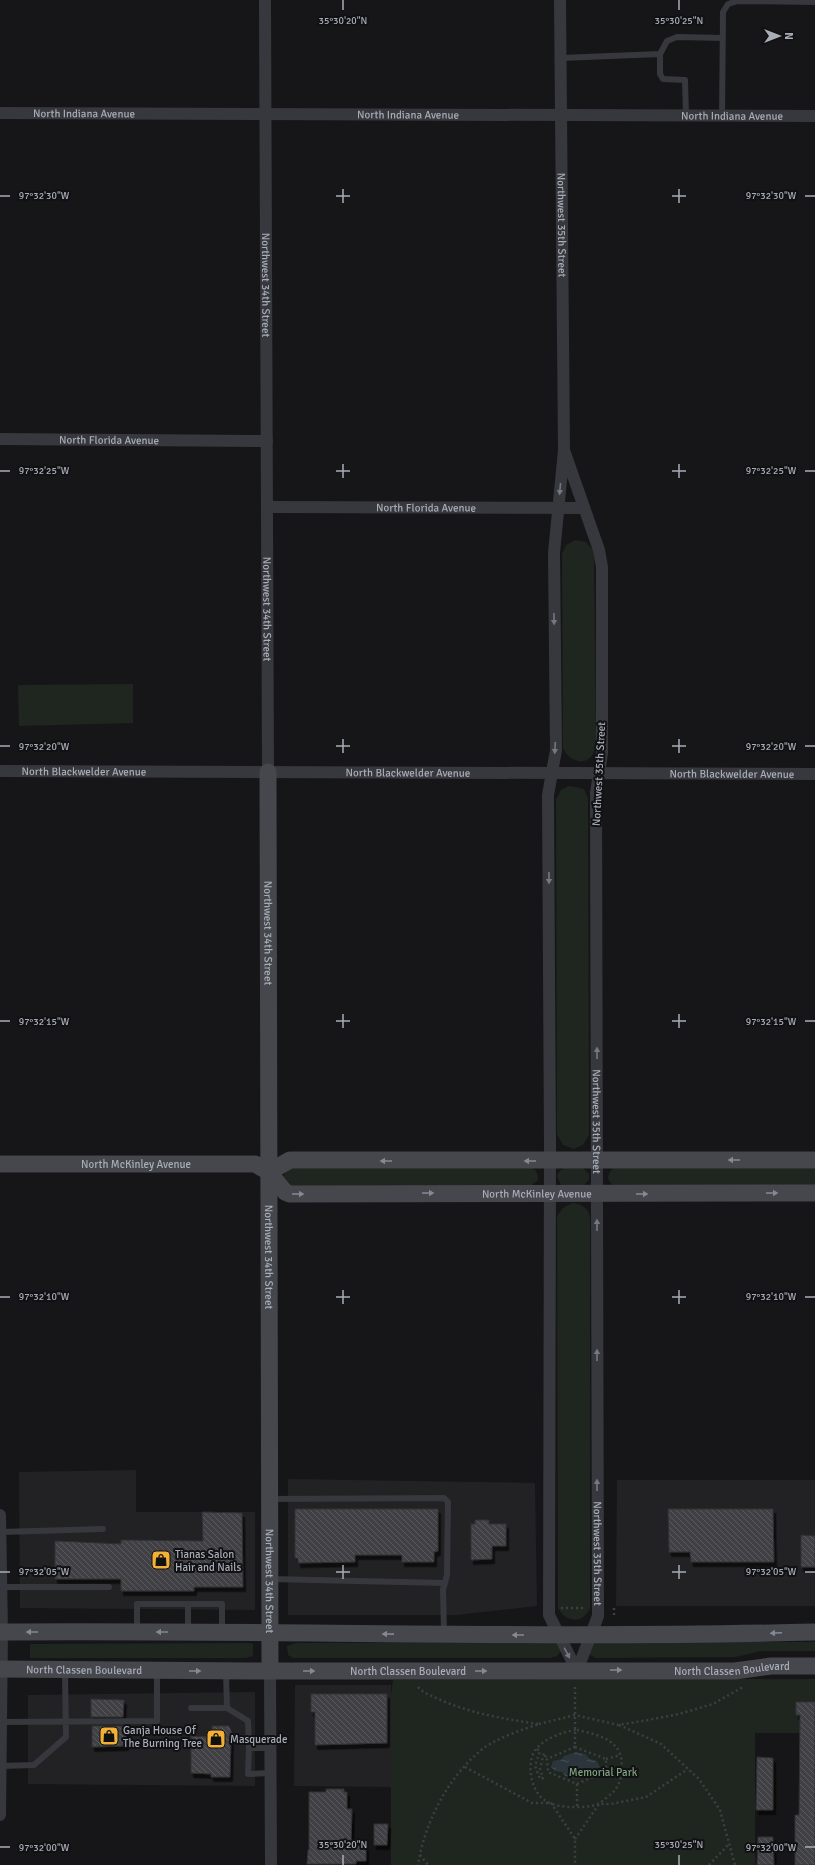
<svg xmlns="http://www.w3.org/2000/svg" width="815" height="1865" font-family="Signika,sans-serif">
	<defs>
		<pattern id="water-ripples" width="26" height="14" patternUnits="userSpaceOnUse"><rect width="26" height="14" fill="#2c353c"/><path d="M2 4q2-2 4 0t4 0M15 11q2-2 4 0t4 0" fill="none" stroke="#485056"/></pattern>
		<pattern id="building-back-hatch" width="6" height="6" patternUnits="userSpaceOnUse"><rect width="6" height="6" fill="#404145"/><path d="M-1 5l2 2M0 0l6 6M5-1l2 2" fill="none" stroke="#595a5e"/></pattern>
		<filter id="shadow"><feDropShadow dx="2.5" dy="4.5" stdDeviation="0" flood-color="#0009"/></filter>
	</defs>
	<rect width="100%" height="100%" fill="#161618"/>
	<!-- built -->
	<path fill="#222225" d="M136 1470V1512H255V1610L20 1608 19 1472Z
		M288 1479 535 1483 537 1606 457 1615H288Z
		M617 1480H815V1606H616Z
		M295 1685H391V1787L294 1786Z
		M255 1692V1786L28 1784V1695Z"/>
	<!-- green -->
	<path fill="#1e261f" d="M575 540 586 542 593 550 594 555 596 739C596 743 596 748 594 752 587 768 568 761 563 748L562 554 566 545Z
		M133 684V723L19 726 18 685Z
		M569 786 584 789 588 798 589 1135 583 1145 574 1149 563 1145 557 1134 556 799 561 790Z
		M617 1166H815V1185L615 1186C604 1180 608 1171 617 1166Z
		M291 1167 532 1168C537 1171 538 1174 538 1180L532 1185 291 1187 283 1178V1176Z
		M582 1167 589 1174V1180L583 1186 561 1185 557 1176C561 1165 573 1167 582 1167Z
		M572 1203C581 1204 588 1207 590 1217V1608C583 1625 565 1622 558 1608L557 1216 563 1208Z
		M552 1642 559 1644 563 1649 557 1656 550 1658H293L288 1655 287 1646 296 1643Z
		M599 1642H815V1651H761L736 1657 595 1658 586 1652 591 1644Z
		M249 1643 253 1644V1656L245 1658H30V1644Z
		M815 1679V1733H755V1865H391V1696L393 1680Z"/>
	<!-- water -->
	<path fill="url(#water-ripples)" d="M576 1752 585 1754 590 1759 597 1761 600 1767 595 1771 590 1772 588 1775 576 1779 565 1776 562 1772 555 1771 551 1767 553 1761 562 1759 564 1756Z"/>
	<!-- building -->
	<path fill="url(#building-back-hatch)" stroke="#303034" filter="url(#shadow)" d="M295 1509H438V1551L434 1552V1562H402V1555H355V1562L298 1563V1558H295Z
		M668 1509H773L774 1562H691L690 1552H669Z
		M202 1512 242 1513 243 1587H194V1591H121V1579H55V1541L121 1544V1540L203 1541Z
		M475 1520H489V1524H506V1546H492V1559L471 1560V1524H475Z
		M801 1535 815 1536V1567H801Z
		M311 1694H387V1743L315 1745V1712H311Z
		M91 1699 124 1700 123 1717H91Z
		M796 1702H815V1865H795V1815H799L800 1715H796Z
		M92 1726H126V1746L92 1747Z
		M212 1726H229L234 1737H231L230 1777H211V1774L191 1773V1736L212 1737Z
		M757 1757 773 1758V1810H756Z
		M326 1789H344V1792H347V1809H352L351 1846H366V1861H356V1864H307L308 1850H309V1792H326Z
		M374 1824H388L387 1845H374Z
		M758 1837H773L774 1865H757Z"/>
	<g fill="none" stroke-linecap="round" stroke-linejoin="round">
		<!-- path -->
		<path stroke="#3d3f44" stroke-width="2.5" stroke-dasharray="2 3" stroke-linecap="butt" d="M561 1608H586
			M614 1608V1617
			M418 1687C423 1693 430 1695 436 1698 469 1713 503 1719 539 1724 521 1730 494 1739 480 1751 447 1779 425 1822 418 1865
			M575 1687V1747
			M539 1724 575 1715 618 1725 648 1720 679 1714 713 1704 743 1687
			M619 1725 661 1744 699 1779 720 1810 735 1865
			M577 1730C590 1733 607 1736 616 1747 625 1757 623 1780 615 1790 612 1794 607 1797 604 1800 595 1807 586 1807 575 1807 564 1807 552 1806 543 1799 532 1790 528 1770 532 1757 536 1741 563 1731 577 1730Z
			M575 1747 606 1759V1771L577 1784 548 1772 547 1759Z
			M537 1749 540 1751 535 1766 540 1779 543 1778 540 1769 544 1753 547 1759
			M606 1759 620 1755
			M465 1767 532 1803H551L575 1839V1865
			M607 1771 620 1778
			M577 1784V1807
			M575 1839 599 1804H611L646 1797 688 1769
			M420 1855 428 1865
			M709 1865 729 1844"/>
		<!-- lane -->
		<path stroke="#37383d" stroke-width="6" d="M660 54 667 41 677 37 723 38
			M561 58 660 54V74L663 79 685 80 686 115
			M722 116 723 12 728 4 738 1 815 2
			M270 1499 444 1498 448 1502 447 1575 445 1583
			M1 1532 103 1529
			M270 1579 445 1583 443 1589 444 1633
			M1 1587H109
			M188 1604V1630
			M137 1631V1604H222V1632
			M226 1673 227 1708 248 1721 249 1748H271
			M191 1708H227
			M1 1722 157 1721V1672
			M249 1748 248 1774 271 1773
			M1 1766 34 1765 66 1737 65 1672"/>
		<!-- street -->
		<g stroke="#37383d" stroke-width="12">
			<path id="s1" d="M265 0 268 772"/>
			<path id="s2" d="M560 0 564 450 554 553 556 750 548 795 550 1146 549 1615 577 1671"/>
			<path id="s3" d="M0 113 815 116"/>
			<path id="s4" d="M0 439 267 441"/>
			<path id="s5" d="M565 453 599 550 602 567V753L596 793 598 1616 577 1671"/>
			<path id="s6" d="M267 507 584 508"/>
			<path id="s7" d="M0 771 815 774"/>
			<path d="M0 1515 2 1632 0 1815"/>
			<path d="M270 1671 271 1865"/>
		</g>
		<!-- secondary -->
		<g stroke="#45474d" stroke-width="17">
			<path id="s8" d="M268 772 270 1671"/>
			<path id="s9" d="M0 1164H255L269 1172 285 1192 290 1194 815 1193"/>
			<path d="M269 1172 290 1160H815"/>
			<path d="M0 1632C272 1630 543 1639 815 1632"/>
			<path id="s10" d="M0 1669 251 1671H735L771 1666H815"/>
		</g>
	</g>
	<!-- one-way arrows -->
	<defs><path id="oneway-solid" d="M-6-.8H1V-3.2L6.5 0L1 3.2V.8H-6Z"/></defs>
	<g fill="#757881">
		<use href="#oneway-solid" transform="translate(560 489) rotate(95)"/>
		<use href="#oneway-solid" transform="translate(554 619) rotate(89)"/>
		<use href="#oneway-solid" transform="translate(555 748) rotate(93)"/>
		<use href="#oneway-solid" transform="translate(549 878) rotate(90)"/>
		<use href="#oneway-solid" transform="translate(597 1053) rotate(-90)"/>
		<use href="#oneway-solid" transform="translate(597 1225) rotate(-90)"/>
		<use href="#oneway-solid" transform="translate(597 1355) rotate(-90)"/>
		<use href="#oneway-solid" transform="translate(597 1485) rotate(-90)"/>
		<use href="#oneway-solid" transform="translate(567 1653) rotate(62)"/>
	</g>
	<g fill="#858993">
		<use href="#oneway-solid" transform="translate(734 1160) rotate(-180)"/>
		<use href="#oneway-solid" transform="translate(386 1161) rotate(-180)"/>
		<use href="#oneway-solid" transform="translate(530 1161) rotate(180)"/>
		<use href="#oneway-solid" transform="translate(428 1193)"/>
		<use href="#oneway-solid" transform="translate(772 1193)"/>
		<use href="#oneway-solid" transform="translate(298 1194)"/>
		<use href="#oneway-solid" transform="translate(642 1194)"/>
		<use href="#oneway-solid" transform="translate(32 1632) rotate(180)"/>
		<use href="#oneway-solid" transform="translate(162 1632) rotate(-180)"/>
		<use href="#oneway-solid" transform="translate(776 1633) rotate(178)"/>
		<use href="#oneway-solid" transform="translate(388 1634) rotate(-179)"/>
		<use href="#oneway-solid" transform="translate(518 1635) rotate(180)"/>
		<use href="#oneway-solid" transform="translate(616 1670)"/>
		<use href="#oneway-solid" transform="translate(195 1671)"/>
		<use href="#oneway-solid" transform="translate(309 1671)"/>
		<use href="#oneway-solid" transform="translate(481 1671)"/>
	</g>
	<!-- ticks -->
	<path fill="none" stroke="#a8adb8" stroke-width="1.5" d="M343 0V10M679 0V10M343 189V203M679 189V203M0 196H10M336 196H350M672 196H686M805 196H815M343 464V478M679 464V478M0 471H10M336 471H350M672 471H686M805 471H815M343 739V753M679 739V753M0 746H10M336 746H350M672 746H686M805 746H815M343 1014V1028M679 1014V1028M0 1021H10M336 1021H350M672 1021H686M805 1021H815M343 1290V1304M679 1290V1304M0 1297H10M336 1297H350M672 1297H686M805 1297H815M343 1565V1579M679 1565V1579M0 1572H10M336 1572H350M672 1572H686M805 1572H815M0 1847H10M805 1847H815M343 1855V1865M679 1855V1865"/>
	<!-- icons -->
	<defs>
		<symbol id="shop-square" viewBox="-11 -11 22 22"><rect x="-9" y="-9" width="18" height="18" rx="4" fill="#f2b134" stroke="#111113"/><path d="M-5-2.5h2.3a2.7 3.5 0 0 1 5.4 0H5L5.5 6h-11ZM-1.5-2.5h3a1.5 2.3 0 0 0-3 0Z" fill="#111"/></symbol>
	</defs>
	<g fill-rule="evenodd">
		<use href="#shop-square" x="150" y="1549" width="22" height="22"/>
		<use href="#shop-square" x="98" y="1725" width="22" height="22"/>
		<use href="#shop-square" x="205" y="1728" width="22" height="22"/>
	</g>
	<g text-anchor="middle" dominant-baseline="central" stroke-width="4" stroke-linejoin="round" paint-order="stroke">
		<!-- street labels -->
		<g font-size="11" fill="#a8adb8" stroke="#111113">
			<text stroke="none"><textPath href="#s3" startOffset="84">North Indiana Avenue</textPath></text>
			<text stroke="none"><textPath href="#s3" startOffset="408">North Indiana Avenue</textPath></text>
			<text stroke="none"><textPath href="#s3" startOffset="732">North Indiana Avenue</textPath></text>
			<text stroke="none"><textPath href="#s2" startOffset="225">Northwest 35th Street</textPath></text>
			<text stroke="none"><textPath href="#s1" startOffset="285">Northwest 34th Street</textPath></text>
			<text stroke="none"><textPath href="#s4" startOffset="109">North Florida Avenue</textPath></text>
			<text stroke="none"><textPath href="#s6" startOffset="159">North Florida Avenue</textPath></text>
			<text stroke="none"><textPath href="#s1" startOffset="609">Northwest 34th Street</textPath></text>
			<text stroke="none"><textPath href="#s7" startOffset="84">North Blackwelder Avenue</textPath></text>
			<text stroke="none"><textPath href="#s7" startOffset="408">North Blackwelder Avenue</textPath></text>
			<text stroke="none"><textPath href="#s7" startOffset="732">North Blackwelder Avenue</textPath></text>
			<text transform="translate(599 774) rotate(-87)">Northwest 35th Street</text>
			<text stroke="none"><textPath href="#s8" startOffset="161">Northwest 34th Street</textPath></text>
			<text stroke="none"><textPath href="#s5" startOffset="675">Northwest 35th Street</textPath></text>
			<text stroke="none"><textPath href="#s9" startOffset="136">North McKinley Avenue</textPath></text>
			<text stroke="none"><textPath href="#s9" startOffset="549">North McKinley Avenue</textPath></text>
			<text stroke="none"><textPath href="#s8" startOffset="485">Northwest 34th Street</textPath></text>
			<text stroke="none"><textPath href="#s5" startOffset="1107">Northwest 35th Street</textPath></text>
			<text stroke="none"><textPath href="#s8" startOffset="809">Northwest 34th Street</textPath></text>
			<text stroke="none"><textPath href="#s10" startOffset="732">North Classen Boulevard</textPath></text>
			<text stroke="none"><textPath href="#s10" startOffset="84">North Classen Boulevard</textPath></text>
			<text stroke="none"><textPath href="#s10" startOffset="408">North Classen Boulevard</textPath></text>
		</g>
		<!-- poi labels -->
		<g font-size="11" fill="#a8adb8" stroke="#111113" text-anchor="start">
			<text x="175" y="1554">Tianas Salon<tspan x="175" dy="13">Hair and Nails</tspan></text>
			<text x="123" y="1730">Ganja House Of<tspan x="123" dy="13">The Burning Tree</tspan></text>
			<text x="230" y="1739">Masquerade</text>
		</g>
		<!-- park labels -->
		<g font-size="11" fill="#7fa381" stroke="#111113">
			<text x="603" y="1772">Memorial Park</text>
		</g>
	</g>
	<g font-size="10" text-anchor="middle" fill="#a8adb8" stroke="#111113" stroke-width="4" stroke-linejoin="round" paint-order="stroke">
		<text x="343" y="24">35°30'20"N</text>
		<text x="679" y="24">35°30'25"N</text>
		<text x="771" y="199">97°32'30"W</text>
		<text x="44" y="199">97°32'30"W</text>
		<text x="44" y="474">97°32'25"W</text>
		<text x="771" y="474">97°32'25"W</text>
		<text x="771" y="750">97°32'20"W</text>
		<text x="44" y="750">97°32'20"W</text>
		<text x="771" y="1025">97°32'15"W</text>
		<text x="44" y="1025">97°32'15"W</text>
		<text x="44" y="1300">97°32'10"W</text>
		<text x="771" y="1300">97°32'10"W</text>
		<text x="44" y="1575">97°32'05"W</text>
		<text x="771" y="1575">97°32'05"W</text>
		<text x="343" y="1848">35°30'20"N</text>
		<text x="679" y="1848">35°30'25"N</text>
		<text x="44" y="1851">97°32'00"W</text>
		<text x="771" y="1851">97°32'00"W</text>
	</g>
	<!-- north arrow -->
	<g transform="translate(779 36) rotate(90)" stroke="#111113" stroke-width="3" paint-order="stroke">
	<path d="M0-3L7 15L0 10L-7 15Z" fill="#a8adb8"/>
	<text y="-6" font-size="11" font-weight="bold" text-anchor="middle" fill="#a8adb8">N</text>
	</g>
</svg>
